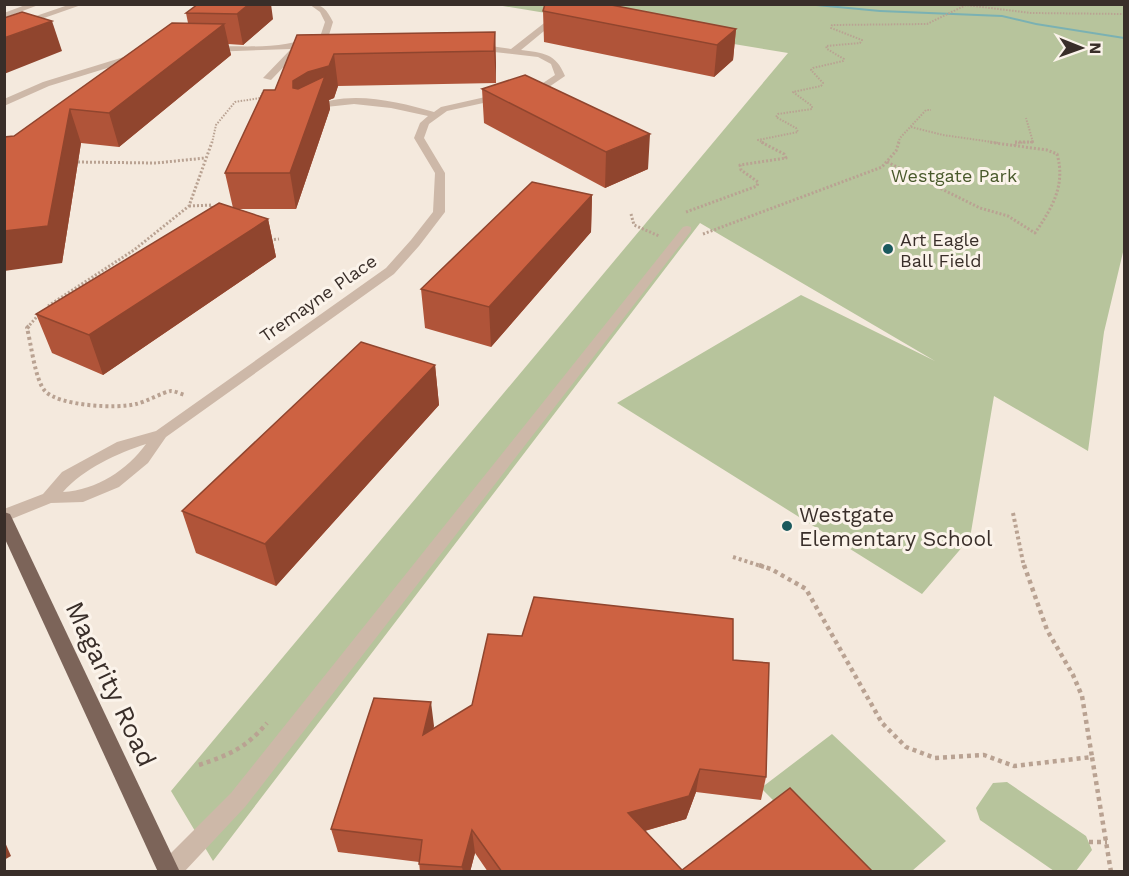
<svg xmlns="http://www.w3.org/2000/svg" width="1129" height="876" font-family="'Work Sans',sans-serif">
	<rect width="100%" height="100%" fill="#f4e9dd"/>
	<!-- green -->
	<path fill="#b7c49c" d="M497 5H1124V248L1104 332 1088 451 994 396 970 538 922 594 617 403 801 295 935 361 700 223 213 861 171 791 788 53Z
		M832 734 946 841 912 871H843L761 788Z
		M1007 782 1086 836 1092 850 1076 871H1054L980 820 976 808 993 783Z"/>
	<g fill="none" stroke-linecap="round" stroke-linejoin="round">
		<!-- stream -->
		<path fill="#7ab1b3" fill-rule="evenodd" d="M817 4 880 10 1002 15 1036 23 1124 37V39L1036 25 1002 17 880 12 795 4Z"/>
		<!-- path-far3 -->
		<path stroke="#b9a292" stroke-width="2" stroke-dasharray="1.5 1.5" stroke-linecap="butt" d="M911 127 943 135 999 143
			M212 143 216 125 235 102 260 98 264 90
			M764 143 758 140 798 132 796 128 776 117 778 114 812 109V106L793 92 821 86 823 83 811 70 813 68 843 61 844 59 827 49 826 46 860 43 862 40 831 28 832 25 927 24 966 5 1031 13 1124 14
			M898 143 900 138 926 110H931
			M1015 143 1033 142 1026 118"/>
		<!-- path-far2 -->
		<path stroke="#b9a292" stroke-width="3" stroke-dasharray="2 2" stroke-linecap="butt" d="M1015 146V142H1033
			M74 162 156 163 205 158
			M887 162 980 208 1008 216 1035 233C1052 208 1066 185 1057 154L1047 150 988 142
			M189 206 212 205 210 211
			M686 212 757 186 758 182 741 170 740 165 786 158 784 154 761 142
			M631 214 634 225 659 236
			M703 234 882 167 896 151 899 142
			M270 240 279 239
			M48 306 134 250 189 206 212 142
			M27 328 40 313"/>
		<!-- path-far1 -->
		<path stroke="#b9a292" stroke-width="4" stroke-dasharray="3 3" stroke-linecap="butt" d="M29 326 27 328C31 343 35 380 45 391 59 406 117 409 136 404 146 402 163 392 171 391 175 391 181 394 185 395
			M1013 513 1024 567
			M733 557 764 567"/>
		<!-- path -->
		<path stroke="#b9a292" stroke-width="4.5" stroke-dasharray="4 4" stroke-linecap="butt" d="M759 565 771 569 806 589 882 723 906 747 935 758 984 755 1014 766 1092 757 1111 872
			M1024 565 1047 630 1073 675 1082 696 1092 757
			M199 765C229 755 246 748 267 723
			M1089 842H1107"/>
		<!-- minor -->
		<path fill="#cdb8a8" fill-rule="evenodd" d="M28 4H41L4 18V13Z
			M71 4H84L4 32V27Z
			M309 4C323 4 327 10 333 22L329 35 302 48 271 80 263 78 291 49 209 52 205 49 209 46C250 46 282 50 321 34L325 22 320 12Z
			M548 20 555 22 521 50C543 53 556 53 565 76L546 89 526 94 521 91 540 85 555 75 551 64 538 57 476 50 472 47 476 44 511 49Z
			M140 52 144 55 143 57 49 86 4 106V99L43 82Z
			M503 93 508 96 506 98 447 111 429 124 424 138 445 173V212L419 246 394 274 166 437 148 463 119 487 83 502 51 503 4 522V509L43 494 62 472 117 442 156 431 386 268 411 240 433 212 435 173 414 138 420 123 428 116 391 108 354 104 326 107 313 113 310 112V108C346 89 396 101 434 112L441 107ZM146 444C127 470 97 490 63 492 83 469 118 453 146 444Z
			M687 226 691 227V231L245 807 184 872H158L161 863 231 793 683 227Z"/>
		<!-- major -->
		<path fill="#7c6459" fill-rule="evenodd" d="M4 512 10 514 12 518 180 872H158L4 537Z"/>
	</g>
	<!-- wall -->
	<path fill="#b05439" d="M198 4 273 19 243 45 228 44 231 55 119 147 81 143 62 263 14 136 188 23 186 13Z
		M543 11 736 29 733 60 714 77 544 42Z
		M495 32 496 83 338 86 334 98 329 100 330 109 296 209H238L268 219 276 257 103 375 52 353 36 314 233 208 225 173 275 90 297 35Z
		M482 89 648 169 605 188 484 123Z
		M592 195 591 232 491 347 425 328 421 289Z
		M435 365 439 405 276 586 196 553 182 511Z
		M733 660 766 777 761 800 696 792 686 819 645 831 682 870 873 872H488L475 853 470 872H420L419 862 338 852 331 829 434 726 433 729Z"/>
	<!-- shaded-wall -->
	<path fill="#90452e" d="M249 4H271L273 19 243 45 237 14Z
		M52 21 62 51 4 74V38Z
		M224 24 231 55 119 147 109 113Z
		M736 29 733 60 714 77 717 45Z
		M495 32 496 63V83L494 51Z
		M334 54 338 86 334 98 329 100 330 109 296 209 290 173 293 81Z
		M70 109 81 143 62 263 4 271V231Z
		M650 134 648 169 605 188 606 152Z
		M592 195 591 232 491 347 489 307Z
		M268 219 276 257 103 375 89 335Z
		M435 365 439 405 276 586 265 544Z
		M431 702 434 726 427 758 423 735Z
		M700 769 696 792 686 819 626 836 628 813Z
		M472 830 475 853 470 872H463L462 867Z
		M4 840 11 856 4 860Z"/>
	<!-- building -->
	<path fill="#cd6242" stroke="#90452e" stroke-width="1.5" d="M198 4H249L237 14 186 13Z
		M545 4H606L736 29 717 45 543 11Z
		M22 12 52 21 4 38V18Z
		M172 23 224 24 109 113 70 109 48 226 4 231V137L14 136Z
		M495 32 494 51 334 54 329 66 308 72 293 81V88L298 89 325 76 290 173H225L264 90H275L297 35Z
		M525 75 650 134 606 152 482 89Z
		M532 182 592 195 489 307 421 289Z
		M219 203 268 219 89 335 36 314Z
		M361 342 435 365 265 544 182 511Z
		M534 597 733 619V660L769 663 766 777 700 769 689 796 628 813 682 870 790 788 873 872H502L472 830 462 867 419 864 422 840 331 829 374 698 431 702 423 735 472 705 488 634 522 636Z"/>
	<!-- markers -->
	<g fill="#1b5a5e" stroke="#fbf3ea" stroke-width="2">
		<circle cx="888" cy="249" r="6"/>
		<circle cx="787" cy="526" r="6"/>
	</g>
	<g text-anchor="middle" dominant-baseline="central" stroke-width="6" stroke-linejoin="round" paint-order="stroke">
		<!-- far-park labels -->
		<g font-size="18" fill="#49592b" stroke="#fbf3ea">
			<text x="954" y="175">Westgate Park</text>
		</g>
		<!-- far-poi labels -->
		<g font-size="18" fill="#392e29" stroke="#fbf3ea" text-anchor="start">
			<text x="900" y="239">Art Eagle<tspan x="900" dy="21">Ball Field</tspan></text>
		</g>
		<!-- far-street labels -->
		<g font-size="18" fill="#392e29" stroke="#fbf3ea">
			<text transform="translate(318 298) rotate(-35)">Tremayne Place</text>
		</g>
		<!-- poi labels -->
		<g font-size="21" fill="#392e29" stroke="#fbf3ea" text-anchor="start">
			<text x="799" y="514">Westgate<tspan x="799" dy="24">Elementary School</tspan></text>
		</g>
		<!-- near-street labels -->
		<g font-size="26" fill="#392e29" stroke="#fbf3ea">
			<text transform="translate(111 684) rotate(65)">Magarity Road</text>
		</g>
	</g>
	<!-- border -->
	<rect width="1129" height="876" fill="none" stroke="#392e29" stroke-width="12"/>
	<!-- north arrow -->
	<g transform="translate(1081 48) rotate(91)" stroke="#fbf3ea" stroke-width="4.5" paint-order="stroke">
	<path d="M0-4.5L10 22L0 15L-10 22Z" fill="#392e29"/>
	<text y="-9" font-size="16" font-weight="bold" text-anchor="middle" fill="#392e29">N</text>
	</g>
</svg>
